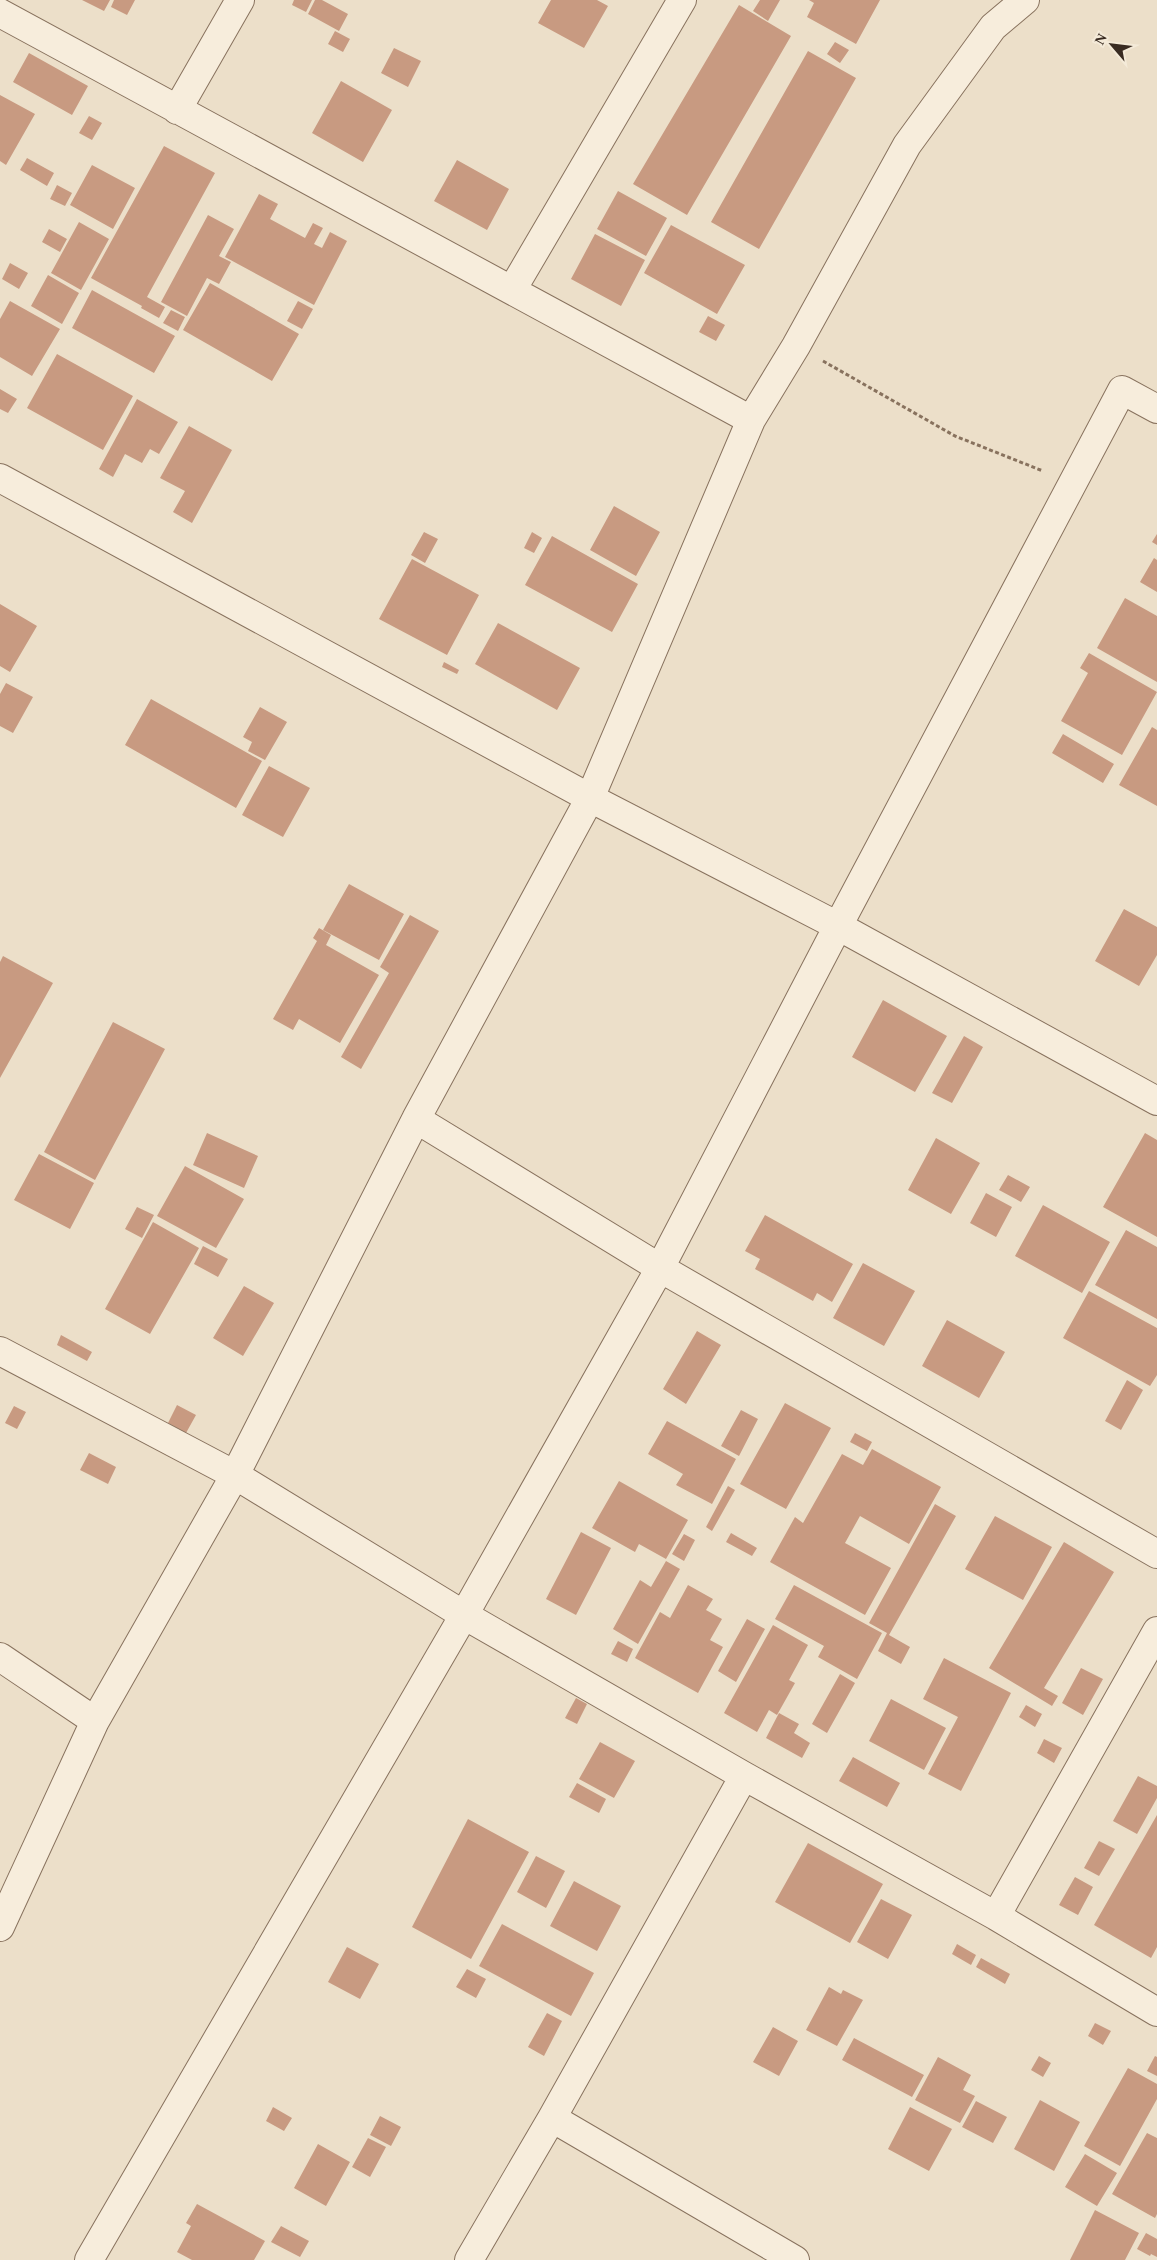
<svg xmlns="http://www.w3.org/2000/svg" width="1157" height="2260" font-family="Georgia,serif">
	<rect width="100%" height="100%" fill="#ecdfc9"/>
	<!-- building -->
	<path fill="#c89a81" d="M82 0H110L104 11Z
		M114 0H135L127 15 111 7Z
		M294 0H312L306 12 292 5Z
		M315 0H322L348 14 339 31 308 14Z
		M551 0H597L608 6 584 48 538 23Z
		M760 0H780L768 21 753 11Z
		M809 0H880L856 44 807 17 814 3Z
		M739 5 791 36 687 215 633 184Z
		M335 31 350 39 343 52 328 44Z
		M835 42 849 50 840 63 827 54Z
		M394 48 421 61 408 87 381 73Z
		M808 51 856 78 759 249 711 222Z
		M29 53 88 86 72 115 13 82Z
		M341 81 392 110 363 162 312 133Z
		M0 95 35 114 6 165 0 161Z
		M89 116 102 123 92 140 79 133Z
		M164 146 215 173 147 297 165 307 159 318 141 308 142 306 91 278Z
		M27 158 54 173 47 186 20 170Z
		M457 160 509 189 487 230 434 201Z
		M92 165 135 188 113 229 70 205Z
		M57 185 72 193 65 206 50 199Z
		M618 191 667 218 646 256 597 229Z
		M259 194 278 204 270 219 305 238 313 223 323 228 314 244 322 248 330 232 347 241 314 305 225 257Z
		M208 215 234 229 219 256 231 262 219 284 207 278 187 316 161 302Z
		M79 222 109 239 81 290 51 273Z
		M671 225 745 265 717 314 644 273Z
		M49 229 67 239 60 252 42 242Z
		M595 234 645 260 621 306 571 279Z
		M10 263 28 273 19 289 2 279Z
		M48 275 79 293 62 324 31 306Z
		M210 283 299 334 272 381 183 330Z
		M92 290 175 336 154 373 72 328Z
		M10 301 60 329 32 376 0 357V319Z
		M298 301 313 309 302 329 287 321Z
		M171 310 185 317 178 331 163 323Z
		M708 316 725 325 716 341 699 332Z
		M57 354 133 396 103 450 27 408Z
		M0 389 17 399 8 413 0 409Z
		M137 399 178 422 159 454 150 449 142 463 125 454 113 477 99 469Z
		M189 426 232 450 192 523 173 512 185 491 160 478Z
		M614 506 660 532 636 576 590 550Z
		M424 532 438 539 425 563 411 555Z
		M532 532 542 538 534 553 524 548Z
		M1157 534V545L1152 542Z
		M552 536 638 584 612 632 525 585Z
		M1154 558 1157 560V592L1140 582Z
		M412 559 479 595 447 655 379 619Z
		M1125 598 1157 616V682L1097 648Z
		M0 604 37 626 10 672 0 666Z
		M498 623 580 668 557 710 475 664Z
		M1089 653 1157 692 1122 755 1061 721 1088 673 1080 668Z
		M444 662 459 670 457 674 442 667Z
		M6 683 33 697 13 733 0 726V694Z
		M151 699 262 761 236 808 125 745Z
		M260 707 287 722 265 760 248 751 252 742 243 737Z
		M1152 727 1157 730V806L1119 785Z
		M1063 734 1114 764 1103 783 1052 753Z
		M269 766 310 788 283 837 242 815Z
		M349 884 404 914 379 960 323 930Z
		M1124 909 1157 927V955L1139 986 1095 961Z
		M410 915 439 931 361 1069 341 1057 389 973 380 967Z
		M319 928 331 935 326 945 379 975 340 1043 299 1019 293 1030 273 1019 317 941 313 938Z
		M3 956 53 983 0 1078V962Z
		M883 1000 947 1036 915 1092 852 1057Z
		M113 1022 165 1049 95 1180 44 1152Z
		M964 1036 983 1047 952 1103 932 1093Z
		M207 1133 258 1156 244 1188 193 1165Z
		M1145 1133 1157 1140V1237L1103 1207Z
		M936 1138 980 1163 951 1214 908 1190Z
		M39 1154 94 1183 70 1229 14 1200Z
		M185 1166 244 1199 216 1248 157 1216Z
		M1008 1175 1030 1187 1021 1202 999 1190Z
		M986 1193 1012 1207 996 1237 970 1223Z
		M1043 1205 1110 1242 1082 1293 1015 1256Z
		M137 1207 154 1215 142 1238 125 1229Z
		M765 1215 853 1264 832 1302 817 1293 813 1301 755 1269 760 1259 745 1251Z
		M153 1222 199 1248 150 1334 105 1309Z
		M1126 1230 1157 1247V1319L1095 1285Z
		M203 1246 228 1259 218 1277 194 1264Z
		M863 1263 915 1291 884 1346 833 1318Z
		M244 1286 274 1303 243 1356 213 1338Z
		M1089 1291 1157 1328V1375L1150 1386 1063 1338Z
		M947 1320 1005 1352 979 1398 922 1366Z
		M697 1331 721 1345 686 1404 663 1389Z
		M61 1335 92 1352 87 1361 57 1345Z
		M1127 1380 1143 1390 1121 1430 1105 1421Z
		M785 1403 831 1428 786 1509 740 1484Z
		M177 1405 196 1415 186 1433 168 1423Z
		M14 1406 26 1412 17 1429 5 1423Z
		M741 1410 758 1419 739 1456 721 1446Z
		M667 1421 736 1459 712 1504 676 1485 683 1474 648 1454Z
		M855 1433 872 1442 867 1451 850 1442Z
		M872 1449 941 1487 909 1544 860 1516 845 1543 891 1568 865 1615 770 1562 795 1517 803 1523 842 1454 863 1465Z
		M89 1453 116 1467 108 1484 80 1470Z
		M619 1481 688 1520 666 1559 639 1544 635 1552 592 1528Z
		M728 1486 735 1490 712 1531 706 1527Z
		M935 1504 956 1516 889 1635 910 1647 901 1664 878 1651 887 1633 869 1623Z
		M995 1516 1052 1547 1023 1600 965 1569Z
		M581 1532 611 1548 576 1615 546 1599Z
		M731 1533 757 1548 752 1556 726 1542Z
		M684 1534 695 1540 684 1561 672 1554Z
		M1064 1542 1114 1572 1044 1688 1058 1696 1052 1706 989 1668Z
		M666 1561 680 1569 638 1644 613 1629 640 1580 651 1587Z
		M688 1585 713 1599 706 1610 722 1619 710 1640 723 1647 698 1693 635 1658 660 1612 670 1618Z
		M794 1585 882 1633 857 1679 818 1657 824 1646 775 1619Z
		M747 1619 765 1629 736 1682 718 1671Z
		M773 1625 808 1645 789 1680 795 1683 777 1715 769 1710 757 1732 724 1713Z
		M618 1641 633 1649 627 1662 611 1654Z
		M944 1658 1011 1693 961 1791 928 1774 958 1717 923 1699Z
		M1081 1668 1103 1679 1083 1715 1062 1703Z
		M840 1674 855 1683 827 1733 812 1724Z
		M576 1698 587 1704 577 1724 565 1718Z
		M891 1699 946 1728 924 1770 869 1741Z
		M1026 1705 1042 1714 1035 1727 1019 1717Z
		M779 1713 799 1724 794 1733 810 1743 802 1758 766 1738Z
		M1044 1739 1062 1748 1054 1763 1037 1753Z
		M600 1742 635 1761 614 1798 579 1779Z
		M853 1757 900 1783 887 1807 839 1781Z
		M1138 1776 1157 1786V1798L1137 1834 1113 1821Z
		M577 1783 606 1799 599 1813 569 1797Z
		M1157 1815V1947L1151 1958 1094 1925Z
		M468 1819 529 1852 471 1959 412 1927Z
		M1099 1841 1115 1849 1099 1876 1084 1868Z
		M808 1843 883 1884 850 1943 775 1902Z
		M536 1856 565 1871 546 1908 517 1892Z
		M1075 1877 1093 1887 1078 1915 1059 1905Z
		M574 1881 621 1906 597 1951 550 1926Z
		M881 1899 912 1915 888 1959 857 1942Z
		M502 1924 594 1973 571 2016 479 1966Z
		M957 1944 976 1955 971 1965 952 1954Z
		M347 1947 379 1964 360 1999 328 1982Z
		M981 1958 1010 1974 1005 1984 976 1967Z
		M467 1969 486 1979 476 1998 456 1987Z
		M829 1987 841 1994 843 1990 863 2000 837 2046 806 2030Z
		M547 2013 562 2021 544 2056 528 2047Z
		M1095 2023 1111 2031 1103 2045 1088 2036Z
		M773 2027 798 2041 779 2076 753 2062Z
		M854 2038 924 2075 912 2097 842 2060Z
		M1039 2056 1051 2063 1043 2077 1031 2070Z
		M1155 2056 1157 2057V2076L1147 2071Z
		M938 2057 971 2075 963 2090 975 2096 960 2123 915 2100Z
		M1128 2068 1157 2084V2099L1120 2166 1084 2146Z
		M1040 2100 1080 2122 1054 2171 1014 2149Z
		M976 2101 1007 2117 993 2143 962 2127Z
		M273 2107 292 2118 284 2131 266 2121Z
		M910 2107 952 2129 929 2171 888 2149Z
		M380 2116 401 2127 391 2146 370 2135Z
		M1147 2133 1157 2138V2214L1155 2218 1112 2194Z
		M368 2138 386 2147 370 2177 352 2167Z
		M318 2144 350 2162 326 2206 294 2188Z
		M1085 2154 1117 2173 1097 2206 1065 2187Z
		M197 2204 265 2241 254 2260H192L177 2252 191 2226 186 2223Z
		M1095 2210 1139 2233 1125 2260H1070Z
		M281 2226 309 2241 300 2257 271 2242Z
		M1146 2233 1157 2239V2257L1151 2254 1150 2256 1137 2249Z"/>
	<g fill="none" stroke-linecap="round" stroke-linejoin="round">
		<defs>
			<path id="minor" d="M0 13 751 420
				M177 110 240 0
				M512 290 682 0
				M0 478 590 798 838 926 1157 1101
				M416 1119 660 1268 1157 1554
				M0 1351 235 1475 464 1615 744 1776 996 1916 1157 2012
				M0 1657 95 1721
				M996 1916 1157 1631
				M0 1927 95 1721 235 1475 416 1119 590 798 751 420 796 346 907 145 993 27 1025 0
				M552 2118 795 2260
				M89 2260 464 1615 660 1268 838 926 1122 390 1157 409
				M469 2260 552 2118 744 1776"/>
		</defs>
		<!-- minor casing -->
		<use href="#minor" stroke="#88725e" stroke-width="30"/>
		<!-- path -->
		<path stroke="#88725e" stroke-width="3" stroke-dasharray="4 2.5" stroke-linecap="butt" d="M823 361 955 436 1043 471"/>
		<!-- minor -->
		<use href="#minor" stroke="#f7eddc" stroke-width="28"/>
	</g>
	<!-- north arrow -->
	<g transform="translate(1112 45) rotate(298)" stroke="#f4ead8" stroke-width="4" paint-order="stroke">
	<path d="M0-4L9 19L0 12L-9 19Z" fill="#392b21"/>
	<text y="-8" font-size="14" font-weight="bold" text-anchor="middle" fill="#392b21">N</text>
	</g>
</svg>
